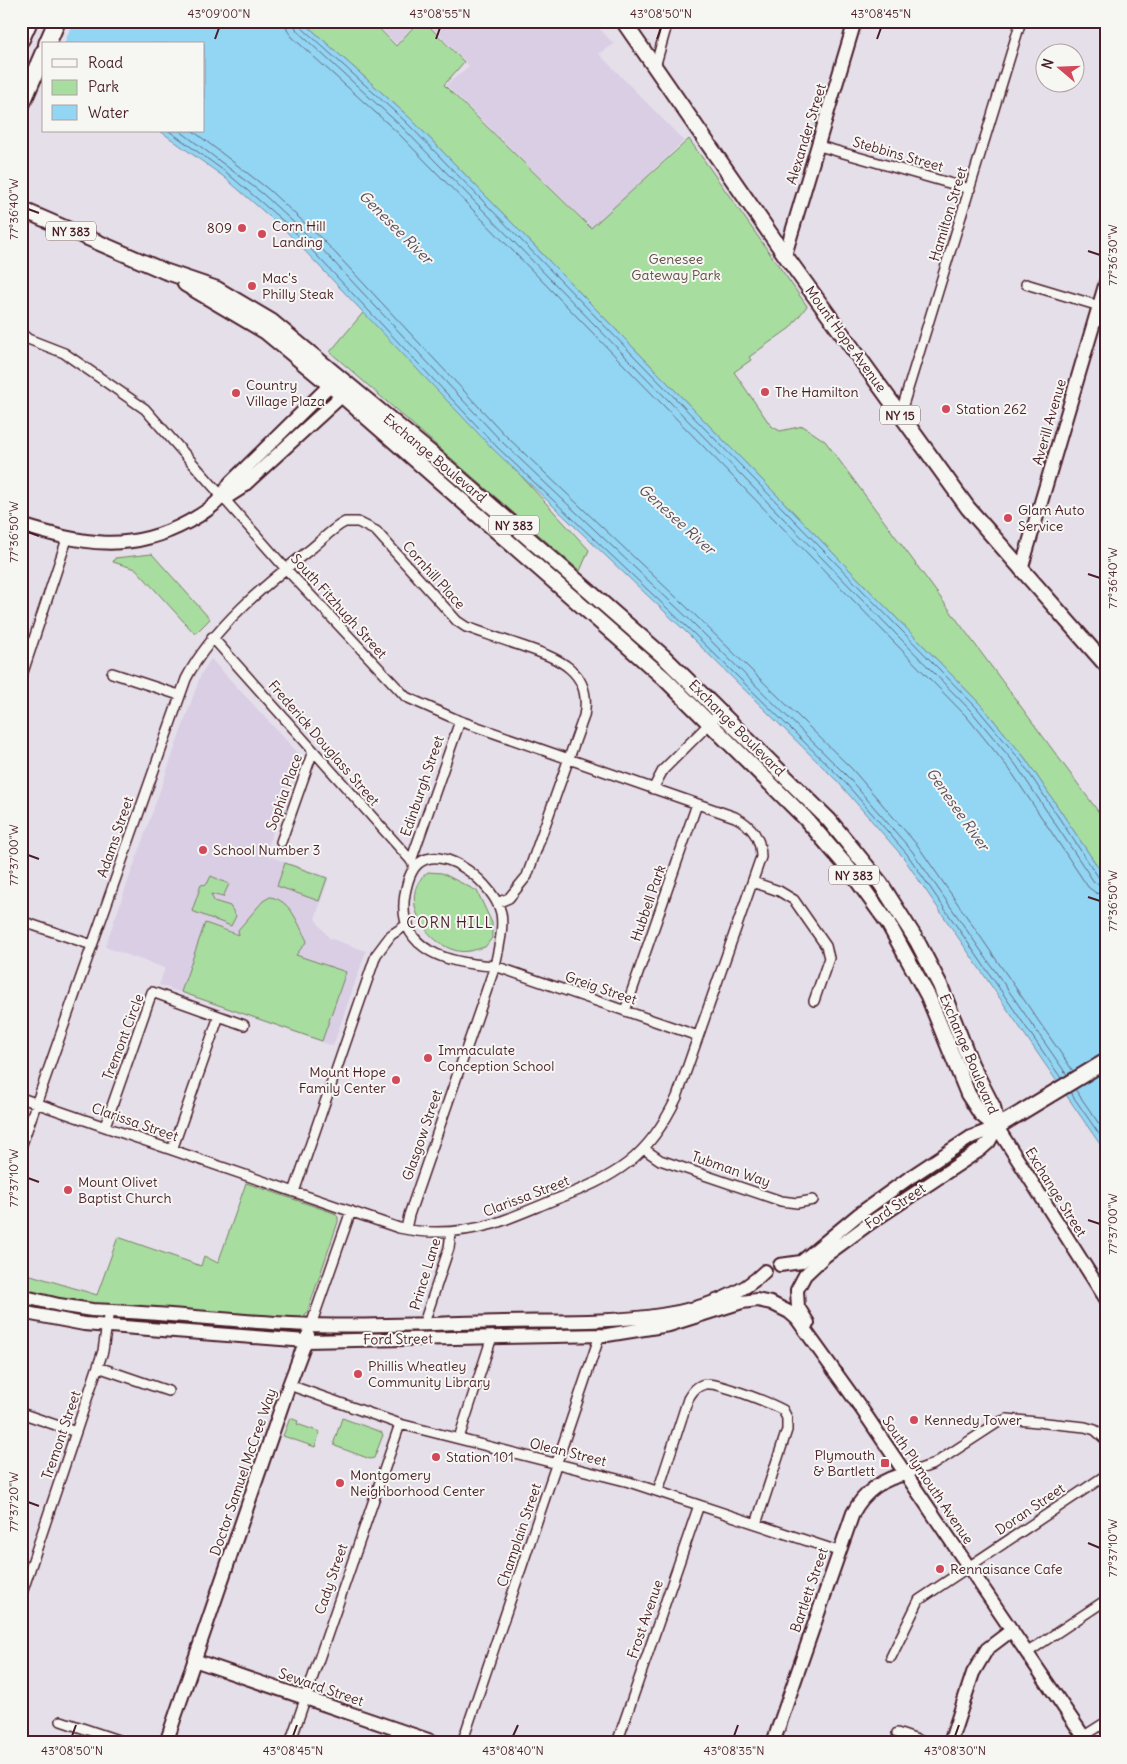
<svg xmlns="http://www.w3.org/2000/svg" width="1127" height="1764" font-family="Delius,sans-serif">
	<rect width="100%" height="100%" fill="#e5dfea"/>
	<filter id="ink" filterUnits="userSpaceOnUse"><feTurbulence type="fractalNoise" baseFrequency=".02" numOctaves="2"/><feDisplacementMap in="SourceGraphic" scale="10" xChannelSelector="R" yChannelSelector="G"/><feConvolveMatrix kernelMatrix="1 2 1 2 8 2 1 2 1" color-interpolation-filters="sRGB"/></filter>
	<g filter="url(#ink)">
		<!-- built -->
		<path fill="#d9cee4" d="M374 21H418L396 44Z
			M427 21H592L614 44 599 54 684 141 592 228 446 85 469 66Z
			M211 659 299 754 265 855 329 877 315 919 329 938 366 951 333 1046 159 985 165 968 105 947 201 674Z"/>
		<!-- green -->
		<path fill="#a8dda0" stroke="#797e66" d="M302 21H372L396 46 419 21H424L464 62 444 85 591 228 689 139 807 306 790 328 749 357 751 360 734 372 771 426 780 431 803 426 825 441 1106 822V879L1025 758 981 705 410 118Z
			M367 308 589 550 580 571 330 352Z
			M152 554 210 619 195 634 136 569 113 562 115 558Z
			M285 863 327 878 319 901 277 886Z
			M428 872 442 873 477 891 492 923V938L485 947C477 949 467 953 458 951 426 945 396 896 428 872Z
			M211 876 229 884 223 897 211 894 214 901 230 906 236 916 231 926 192 911 201 885 207 884Z
			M270 897C291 900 298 924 307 941L296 955 346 972 322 1041 181 992 205 923 239 935 238 930 263 901Z
			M246 1183 334 1213 338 1217V1222L307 1313 300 1319 78 1303 21 1291V1272L97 1295 118 1237 201 1266 204 1256 218 1263Z
			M290 1418 298 1421 297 1424 320 1432 315 1447 283 1436Z
			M342 1418 381 1432 383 1435 374 1458 370 1459 335 1446 334 1442Z"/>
		<!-- water -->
		<path fill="#92d6f4" stroke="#758da4" d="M21 21H302L410 118 981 705 1025 758 1106 879V1153L903 857 838 782 683 629 494 450 285 230 224 177 160 131H204V44H44Z"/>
		<!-- pier -->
		<path fill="#e5dfea" d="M21 21H73L64 44H44V67L21 58Z"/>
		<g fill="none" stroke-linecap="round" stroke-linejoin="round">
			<!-- shore -->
			<path stroke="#67687b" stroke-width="1" d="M286 21 287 30 292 37 397 132 967 717 1010 770 1088 887 1096 893 1106 895
				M293 21 297 31 402 127 972 712 1016 765 1094 882 1106 887
				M299 21 301 27 406 122 977 708 1021 761 1099 878 1106 881
				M169 131 227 173 289 226 497 447 686 626 842 779 907 854 1061 1078
				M180 131 263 194 319 246 502 442 691 621 846 775 912 851 1067 1075
				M193 131 268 189 324 241 507 437 696 616 852 769 918 846 1073 1071
				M1075 1089 1106 1134
				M1070 1092 1106 1144"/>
			<defs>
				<path id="street" d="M655 67 668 21
					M819 146 970 189
					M21 234 28 212
					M1026 284 1106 308
					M21 333 28 339 64 353 145 409 286 569 406 697 460 721 735 817C751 825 761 838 761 857L677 1097C648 1159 615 1177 554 1200 534 1208 514 1217 493 1224 461 1233 431 1235 399 1228L21 1098
					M900 415 1021 21
					M212 637 416 866
					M112 673 179 695
					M21 678 67 539
					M653 789 663 770 721 712
					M281 842 313 751
					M411 861 460 721
					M753 882 779 891 794 900 826 946 829 958 814 1001
					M21 921 92 945
					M625 1011 697 804
					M105 1126 152 992 244 1025
					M21 1147 186 679C212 628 267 583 312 548 323 539 333 528 345 522H358L376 531 457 621 466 627C484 633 503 640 522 646 557 658 593 670 584 716L527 876 509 898 497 903
					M644 1149 660 1160 781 1201 797 1203 813 1200
					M172 1150 219 1016
					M294 1192 376 955 391 935 408 924
					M406 1229 409 1215 495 966C498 950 504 930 501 913 495 886 446 843 419 863 410 870 407 883 405 894 395 952 452 964 495 966L698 1036
					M424 1323 449 1248 451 1232
					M311 1325 351 1211
					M98 1367 168 1391
					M289 1385 400 1424 629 1482 838 1551
					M21 1413 76 1432
					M459 1438 492 1337
					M906 1474 934 1464 997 1423 1007 1419 1085 1427 1095 1430 1106 1440
					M658 1491 688 1399C692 1392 696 1386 705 1384 718 1382 770 1403 783 1410L787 1418V1430L756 1524
					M21 1596 103 1351 109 1310
					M1028 1652 1106 1600
					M891 1657 919 1600 1106 1475
					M61 1721 127 1743
					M897 1733 926 1743
					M1084 1736 1106 1722
					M290 1743 400 1424
					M462 1743 600 1335
					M617 1743 699 1505"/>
				<path id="secondary" d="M785 255 855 21
					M222 497 229 496 240 489 348 390
					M21 525C82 544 129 554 188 522 199 516 215 506 222 496 225 492 227 487 230 483L337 378
					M1021 570 1106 282
					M997 1127 1106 1299
					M780 1265 801 1262 859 1214 909 1178 971 1137 997 1127
					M797 1290 805 1275 825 1256 870 1223 980 1150 989 1142 997 1127
					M797 1291 798 1307 808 1323
					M21 1296 59 1305 92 1310C165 1313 238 1322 311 1325 375 1327 440 1323 504 1322 580 1320 708 1329 765 1271
					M773 1304 789 1312 797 1319 861 1408 1088 1743
					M21 1312 84 1324 306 1341 607 1335 669 1325 742 1302 757 1300 771 1303
					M194 1660 437 1743
					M166 1743 289 1385 308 1335
					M773 1743 853 1513C864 1492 883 1478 906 1474
					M950 1743 973 1673 987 1649 1012 1630"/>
				<path id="primary" d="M623 21 785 255 968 508 1106 665
					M21 209 164 271 217 289 271 321 438 459 663 656 829 820 881 884 917 941 940 985 971 1064 993 1107 997 1127
					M185 284 266 332 330 385 664 678 805 818 849 869 888 923 928 996 968 1094 981 1114 997 1127
					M997 1127 1106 1061"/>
				<path id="highway" d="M21 39 29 21
					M47 44 57 21
					M21 105 44 52"/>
			</defs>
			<!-- street casing -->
			<use href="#street" stroke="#4a1f2b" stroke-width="12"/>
			<!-- secondary casing -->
			<use href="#secondary" stroke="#4a1f2b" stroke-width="16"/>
			<!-- primary casing -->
			<use href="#primary" stroke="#4a1f2b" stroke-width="18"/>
			<!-- highway casing -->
			<use href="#highway" stroke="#4a1f2b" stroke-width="20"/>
			<!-- street -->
			<use href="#street" stroke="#f6f6f2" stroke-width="9"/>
			<!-- secondary -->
			<use href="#secondary" stroke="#f6f6f2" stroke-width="12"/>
			<!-- primary -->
			<use href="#primary" stroke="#f6f6f2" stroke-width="14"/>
			<!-- highway -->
			<use href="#highway" stroke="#f6f6f2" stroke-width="16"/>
		</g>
	</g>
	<!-- ticks -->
	<path fill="none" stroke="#4a1f2b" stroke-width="2" d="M215 39 219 28M436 39 440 28M657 39 661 28M877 39 881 28M28 209 39 213M1088 251 1100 255M28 532 39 536M1088 574 1100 578M28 855 39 859M1088 897 1100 901M28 1178 39 1182M1088 1220 1100 1224M28 1502 39 1506M1088 1543 1100 1548M72 1736 76 1725M293 1736 297 1725M513 1736 518 1725M734 1736 738 1725M955 1736 959 1725"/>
	<!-- markers -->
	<g fill="#d1495b" stroke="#f6f6f2" stroke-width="2">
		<circle cx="242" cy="228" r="5"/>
		<circle cx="262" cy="234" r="5"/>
		<circle cx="252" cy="286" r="5"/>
		<circle cx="765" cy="392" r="5"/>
		<circle cx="236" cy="393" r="5"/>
		<circle cx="946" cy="409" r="5"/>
		<circle cx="1008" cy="518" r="5"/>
		<circle cx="203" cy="850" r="5"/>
		<circle cx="428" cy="1058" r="5"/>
		<circle cx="396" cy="1080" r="5"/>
		<circle cx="68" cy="1190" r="5"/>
		<circle cx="358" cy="1374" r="5"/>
		<circle cx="914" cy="1420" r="5"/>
		<circle cx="436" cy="1457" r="5"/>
		<rect x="880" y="1458" width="10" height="10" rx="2.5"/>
		<circle cx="340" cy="1483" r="5"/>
		<circle cx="940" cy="1569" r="5"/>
	</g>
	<g text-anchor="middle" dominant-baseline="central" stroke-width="4" stroke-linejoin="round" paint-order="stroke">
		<!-- shield labels -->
		<g fill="#f6f6f2" stroke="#7e6067" stroke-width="1">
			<rect x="46" y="221.5" width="50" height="19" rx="4"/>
			<rect x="880" y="405.5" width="40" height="19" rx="4"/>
			<rect x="489" y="515.5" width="50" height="19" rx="4"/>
			<rect x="829" y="865.5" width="50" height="19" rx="4"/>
		</g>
		<g font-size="12" font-weight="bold" fill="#4a1f2b">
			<text x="71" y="231">NY 383</text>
			<text x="900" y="415">NY 15</text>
			<text x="514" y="525">NY 383</text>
			<text x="854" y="875">NY 383</text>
		</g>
		<!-- street labels -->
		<g font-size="14" fill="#4a1f2b" stroke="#f6f6f2">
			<text transform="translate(806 134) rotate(-73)">Alexander Street</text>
			<text transform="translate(898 154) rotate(16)">Stebbins Street</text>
			<text transform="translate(948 214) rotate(-73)">Hamilton Street</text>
			<text transform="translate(846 339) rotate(54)">Mount Hope Avenue</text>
			<text transform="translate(1049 422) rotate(-74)">Averill Avenue</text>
			<text transform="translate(435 458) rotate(40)">Exchange Boulevard</text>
			<text transform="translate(434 575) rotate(48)">Cornhill Place</text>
			<text transform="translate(339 606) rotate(48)">South Fitzhugh Street</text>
			<text transform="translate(737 728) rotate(45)">Exchange Boulevard</text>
			<text transform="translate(324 743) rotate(49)">Frederick Douglass Street</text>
			<text transform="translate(422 786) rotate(-71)">Edinburgh Street</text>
			<text transform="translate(284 792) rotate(-70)">Sophia Place</text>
			<text transform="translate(115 837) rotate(-71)">Adams Street</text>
			<text transform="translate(648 903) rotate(-71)">Hubbell Park</text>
			<text transform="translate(601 988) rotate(19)">Greig Street</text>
			<text transform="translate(123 1037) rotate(-69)">Tremont Circle</text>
			<text transform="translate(969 1054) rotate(67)">Exchange Boulevard</text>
			<text transform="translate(135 1122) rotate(19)">Clarissa Street</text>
			<text transform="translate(422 1135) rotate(-71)">Glasgow Street</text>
			<text transform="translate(731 1169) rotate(19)">Tubman Way</text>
			<text transform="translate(1056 1192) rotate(58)">Exchange Street</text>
			<text transform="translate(526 1196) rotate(-21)">Clarissa Street</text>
			<text transform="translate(895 1206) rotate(-34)">Ford Street</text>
			<text transform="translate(425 1274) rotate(-73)">Prince Lane</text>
			<text transform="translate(398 1339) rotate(-1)">Ford Street</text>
			<text transform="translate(61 1435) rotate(-71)">Tremont Street</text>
			<text transform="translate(568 1452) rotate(14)">Olean Street</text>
			<text transform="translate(243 1472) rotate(-71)">Doctor Samuel McCree Way</text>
			<text transform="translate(928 1480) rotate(56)">South Plymouth Avenue</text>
			<text transform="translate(1030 1509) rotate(-34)">Doran Street</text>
			<text transform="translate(519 1535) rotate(-71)">Champlain Street</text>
			<text transform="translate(331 1579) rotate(-71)">Cady Street</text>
			<text transform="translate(809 1590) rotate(-71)">Bartlett Street</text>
			<text transform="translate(645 1619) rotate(-71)">Frost Avenue</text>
			<text transform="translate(321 1687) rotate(19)">Seward Street</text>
		</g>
		<!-- poi labels -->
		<g font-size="14" fill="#4a1f2b" stroke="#f6f6f2" text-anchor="start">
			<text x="272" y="226">Corn Hill<tspan x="272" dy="16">Landing</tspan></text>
			<text x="232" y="228" text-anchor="end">809</text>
			<text x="262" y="278">Mac's<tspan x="262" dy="16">Philly Steak</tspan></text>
			<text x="246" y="385">Country<tspan x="246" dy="16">Village Plaza</tspan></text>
			<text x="775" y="392">The Hamilton</text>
			<text x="956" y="409">Station 262</text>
			<text x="1018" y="510">Glam Auto<tspan x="1018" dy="16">Service</tspan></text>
			<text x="213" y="850">School Number 3</text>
			<text x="438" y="1050">Immaculate<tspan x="438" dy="16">Conception School</tspan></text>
			<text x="386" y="1072" text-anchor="end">Mount Hope<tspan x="386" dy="16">Family Center</tspan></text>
			<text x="78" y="1182">Mount Olivet<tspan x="78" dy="16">Baptist Church</tspan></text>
			<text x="368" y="1366">Phillis Wheatley<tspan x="368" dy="16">Community Library</tspan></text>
			<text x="924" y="1420">Kennedy Tower</text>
			<text x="875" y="1455" text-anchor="end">Plymouth<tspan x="875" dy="16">&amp; Bartlett</tspan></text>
			<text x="446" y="1457">Station 101</text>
			<text x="350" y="1475">Montgomery<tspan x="350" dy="16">Neighborhood Center</tspan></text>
			<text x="950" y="1569">Rennaisance Cafe</text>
		</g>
		<!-- park labels -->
		<g font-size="14" fill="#624e48" stroke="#f6f6f2">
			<text x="676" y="259">Genesee<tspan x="676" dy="16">Gateway Park</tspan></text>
		</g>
		<!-- water labels -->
		<g font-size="15" font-style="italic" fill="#5c4d5d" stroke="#f6f6f2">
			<text transform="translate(396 227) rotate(45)">Genesee River</text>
			<text transform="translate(677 519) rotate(42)">Genesee River</text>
			<text transform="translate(958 809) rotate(55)">Genesee River</text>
		</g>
		<!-- neighbourhood labels -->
		<g font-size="15" letter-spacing="1" fill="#4a1f2b" stroke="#f6f6f2">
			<text x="450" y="922">CORN HILL</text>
		</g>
	</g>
	<!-- margin -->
	<rect width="1127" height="1764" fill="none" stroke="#f6f6f2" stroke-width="55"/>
	<!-- legend -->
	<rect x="42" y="42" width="162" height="90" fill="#f6f6f2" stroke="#b1a0a2"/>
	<rect x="52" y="59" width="25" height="8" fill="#f6f6f2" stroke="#b1a0a2"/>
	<text x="88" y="68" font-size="15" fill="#4a1f2b">Road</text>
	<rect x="52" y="80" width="25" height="15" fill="#a8dda0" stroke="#b1a0a2"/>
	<text x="88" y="92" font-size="15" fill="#4a1f2b">Park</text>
	<rect x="52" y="105" width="25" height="15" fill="#92d6f4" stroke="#b1a0a2"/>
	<text x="88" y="118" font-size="15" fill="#4a1f2b">Water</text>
	<!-- north arrow -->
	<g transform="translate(1060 68) rotate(289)"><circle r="24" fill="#f6f6f2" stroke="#b1a0a2"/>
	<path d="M0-4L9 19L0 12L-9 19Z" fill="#d1495b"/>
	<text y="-8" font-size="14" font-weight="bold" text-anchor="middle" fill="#4a1f2b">N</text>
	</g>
	<rect x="28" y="28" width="1072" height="1708" fill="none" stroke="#4a1f2b" stroke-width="2"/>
	<g font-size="12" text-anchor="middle" fill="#4a1f2b">
		<text x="219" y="18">43°09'00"N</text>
		<text x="440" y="18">43°08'55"N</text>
		<text x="661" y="18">43°08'50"N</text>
		<text x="881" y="18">43°08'45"N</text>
		<text transform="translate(14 209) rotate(-90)" y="4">77°36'40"W</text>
		<text transform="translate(1113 255) rotate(-90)" y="4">77°36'30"W</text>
		<text transform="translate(14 532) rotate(-90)" y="4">77°36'50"W</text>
		<text transform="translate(1113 578) rotate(-90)" y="4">77°36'40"W</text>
		<text transform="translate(14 855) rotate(-90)" y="4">77°37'00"W</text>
		<text transform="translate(1113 901) rotate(-90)" y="4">77°36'50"W</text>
		<text transform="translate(14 1178) rotate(-90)" y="4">77°37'10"W</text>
		<text transform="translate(1113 1224) rotate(-90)" y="4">77°37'00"W</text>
		<text transform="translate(14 1502) rotate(-90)" y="4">77°37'20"W</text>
		<text transform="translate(1113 1548) rotate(-90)" y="4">77°37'10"W</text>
		<text x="72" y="1755">43°08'50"N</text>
		<text x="293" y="1755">43°08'45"N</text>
		<text x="513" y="1755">43°08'40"N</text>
		<text x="734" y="1755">43°08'35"N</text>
		<text x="955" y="1755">43°08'30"N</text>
	</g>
</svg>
